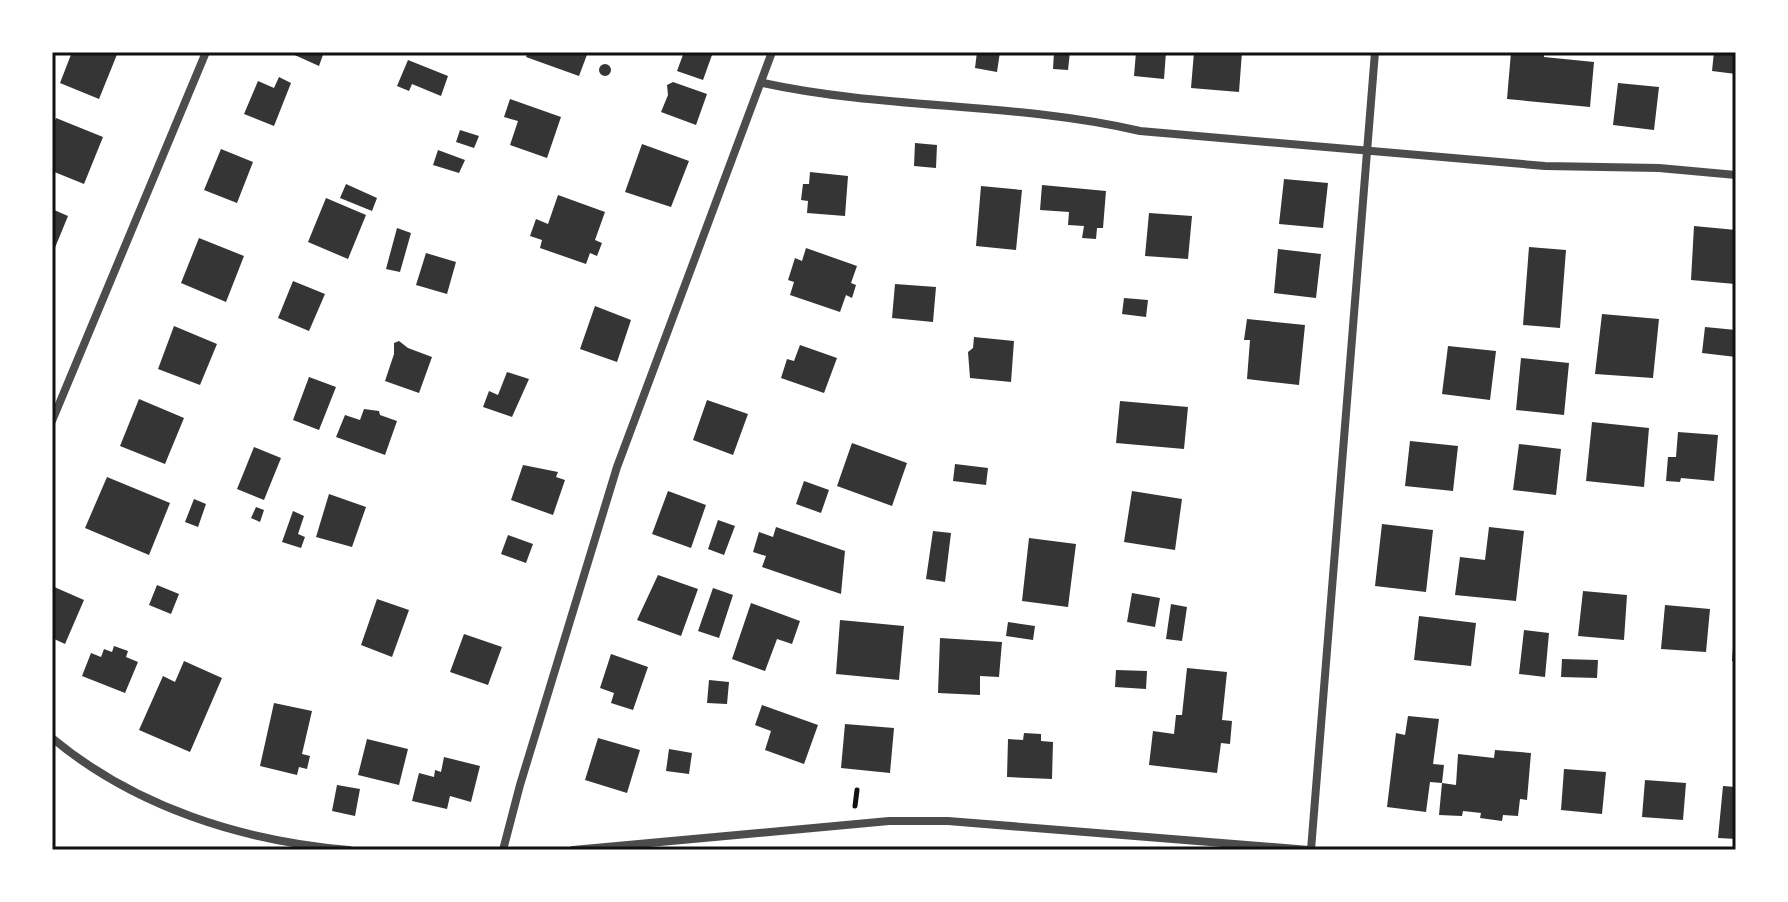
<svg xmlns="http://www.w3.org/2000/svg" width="1788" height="902" font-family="Inter,sans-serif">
	<rect width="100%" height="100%" fill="#fff"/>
	<!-- building -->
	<path fill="#353535" d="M72 52H118L99 99 60 83Z
		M288 52H324L319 66Z
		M528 52H588L579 76 526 57Z
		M684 52 712 55 703 80 677 71Z
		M977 52H1000L997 72 975 68Z
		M1054 52H1070L1068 70 1053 69Z
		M1136 52H1166L1164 79 1134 76Z
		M1194 52H1242L1239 92 1191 88Z
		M1511 52H1544V57L1594 62 1590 107 1507 99Z
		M1714 52H1736V74L1712 71Z
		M408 60 448 76 441 96 412 84 409 91 397 86Z
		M599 70a6 6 0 1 1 12 0a6 6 0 1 1-12 0Z
		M279 77 291 83 274 126 244 114 258 81 274 88Z
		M673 82 707 94 696 125 661 112 668 95 667 85Z
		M1618 83 1659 87 1654 130 1613 125Z
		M510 99 561 117 547 158 510 145 518 121 504 117Z
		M56 118 103 137 84 184 52 171V129Z
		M460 130 479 136 474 148 456 142Z
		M915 143 937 145 936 168 914 166Z
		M642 144 689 161 671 207 625 192Z
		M221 149 253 162 237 203 204 190Z
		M438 150 465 160 459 173 433 165Z
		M810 172 848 176 845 216 807 213 808 201 801 200 803 184H809Z
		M1284 179 1328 183 1323 228 1279 224Z
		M346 184 377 198 372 211 340 198Z
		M1042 185 1106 191 1103 228H1097L1096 239 1082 238 1084 226 1068 225 1069 212 1040 210Z
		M981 186 1022 190 1016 250 976 246Z
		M558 195 605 212 595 240 602 243 597 256 590 253 586 264 540 248 542 240 530 236 536 219 548 224Z
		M326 198 366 215 348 259 308 242Z
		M52 209 68 216 52 255Z
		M1149 213 1192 216 1188 259 1145 256Z
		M1694 226 1736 230 1735 284 1691 280Z
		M397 228 411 233 400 272 386 269Z
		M199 238 244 256 226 302 181 283Z
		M1529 247 1566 250 1560 328 1523 325Z
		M806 248 857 266 851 283 856 285 852 298 846 295 840 312 790 295 794 282 788 280 795 258 802 261Z
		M1278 249 1321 254 1316 298 1274 293Z
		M426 253 456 262 447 294 416 285Z
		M293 281 325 294 309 331 278 318Z
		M895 284 936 287 933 322 892 318Z
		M1124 298 1148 300 1146 317 1122 314Z
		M595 306 631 320 617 362 580 349Z
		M1602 314 1659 319 1653 378 1595 374Z
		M1247 319 1305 325 1299 385 1247 379 1250 340H1244Z
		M174 326 217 344 200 385 158 369Z
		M1705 327 1736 330V357L1702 353Z
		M974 337 1014 341 1011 382 970 378 968 352 973 348Z
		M399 341 408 348 432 357 419 393 385 381 394 354V343Z
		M800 345 837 358 824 393 781 378 787 359 794 361Z
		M1448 346 1496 351 1490 400 1442 394Z
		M1521 358 1569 363 1564 415 1516 410Z
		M507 372 529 379 512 417 483 407 489 391 498 395Z
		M309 377 336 387 319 430 293 420Z
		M139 399 184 418 165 464 120 446Z
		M707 400 748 414 733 455 693 440Z
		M1120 401 1188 407 1184 449 1116 443Z
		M364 409 379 411 380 415 397 421 385 455 336 437 345 415 360 420Z
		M1592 422 1649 428 1644 487 1586 481Z
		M1678 432 1718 435 1714 481 1681 478 1680 482 1666 481 1668 457H1676Z
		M1410 441 1458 446 1453 491 1405 486Z
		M852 443 907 463 892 506 837 486Z
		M1519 444 1561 449 1556 495 1513 490Z
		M254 447 281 458 264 500 237 489Z
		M955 464 988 468 986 485 953 481Z
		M523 465 558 472 556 477 565 480 553 515 511 500Z
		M107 477 170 503 149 555 85 528Z
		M804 481 829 490 821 513 796 504Z
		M668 491 706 505 691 548 652 534Z
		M1132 491 1182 499 1175 550 1124 542Z
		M329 494 366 507 352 547 316 537Z
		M194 499 206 504 198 527 185 522Z
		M256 507 264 510 260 522 251 518Z
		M293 511 304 516 298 534 305 537 301 548 282 542Z
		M718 520 735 526 724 555 708 549Z
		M1382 524 1433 530 1426 592 1375 586Z
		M776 527 845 551 841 594 762 567 766 556 753 552 759 532 773 537Z
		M1489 527 1524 531 1516 601 1455 595 1460 557 1485 560Z
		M933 531 951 533 945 582 926 579Z
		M508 535 533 544 526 563 501 554Z
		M1029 538 1076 544 1068 607 1022 601Z
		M658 575 698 589 681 636 637 620Z
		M157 585 179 594 171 614 149 605Z
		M52 586 84 600 65 644 52 638Z
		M713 588 733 595 719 638 698 631Z
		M1583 591 1627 595 1624 640 1578 636Z
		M1132 593 1160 598 1155 627 1127 622Z
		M377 599 409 610 392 657 361 645Z
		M751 603 800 621 792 644 777 639 765 671 732 659Z
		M1171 604 1187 607 1182 641 1166 639Z
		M1665 605 1710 609 1706 652 1661 649Z
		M1419 616 1476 623 1471 666 1414 660Z
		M840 620 904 626 899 680 836 674Z
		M1008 622 1035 626 1033 640 1006 636Z
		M1524 630 1549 633 1545 677 1519 674Z
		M464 634 502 647 488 685 450 672Z
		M1734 635H1736V662L1732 661Z
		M940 638 1002 642 999 677 980 676V695L938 693Z
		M114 646 128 651 126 657 138 662 125 693 82 676 91 653 101 657 104 649 112 652Z
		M611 654 648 667 633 710 611 703 614 693 600 688Z
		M1562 659 1598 660 1597 678 1561 677Z
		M184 661 222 678 190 752 139 730 163 676 175 682Z
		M1187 668 1227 672 1222 720 1232 721 1230 744 1221 743 1217 773 1149 765 1153 731 1174 734 1176 715H1182Z
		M1116 670 1147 671 1146 689 1115 687Z
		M709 680 729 682 727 704 707 703Z
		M274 703 312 711 302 754 310 756 307 769 299 767 297 775 260 766Z
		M762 705 818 725 804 764 765 750 771 731 755 725Z
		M1408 716 1439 719 1433 764 1444 765 1442 783 1456 785 1458 754 1494 758 1495 750 1531 753 1527 800 1520 799 1518 816 1503 815 1502 821 1480 818 1481 813 1463 811 1462 816 1439 815 1442 783 1430 782 1426 812 1387 807 1396 733 1405 735Z
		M845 724 894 728 890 773 841 768Z
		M1024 733 1041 734V741L1053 742 1052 779 1007 777 1008 739 1023 740Z
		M598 738 640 750 627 793 585 780Z
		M367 739 408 749 399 785 358 775Z
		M669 749 692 753 689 774 666 771Z
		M444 757 480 766 471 802 450 796 447 809 412 801 419 773 434 777 435 770 441 772Z
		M1564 769 1606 772 1602 814 1561 810Z
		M1645 780 1686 783 1683 820 1642 817Z
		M337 785 360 789 355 816 332 811Z
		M1723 786 1736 787V839L1718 838Z"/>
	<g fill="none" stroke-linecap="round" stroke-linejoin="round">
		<!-- path -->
		<path stroke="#111" stroke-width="5" d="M855 806 857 790"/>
		<!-- minor -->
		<path stroke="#4c4c4c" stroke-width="8" d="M763 83C887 110 1016 102 1140 131L1545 166 1659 168 1736 175
			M52 421 206 52
			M52 738C135 807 242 841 349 850
			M503 850 520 785 617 467 772 52
			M573 850 889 821H948L1309 850
			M1311 850 1375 52"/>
	</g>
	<!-- border -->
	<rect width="1788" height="902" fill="none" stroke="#ffffff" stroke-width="108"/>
	<rect x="54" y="54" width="1680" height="794" fill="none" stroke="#111" stroke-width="3"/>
</svg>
